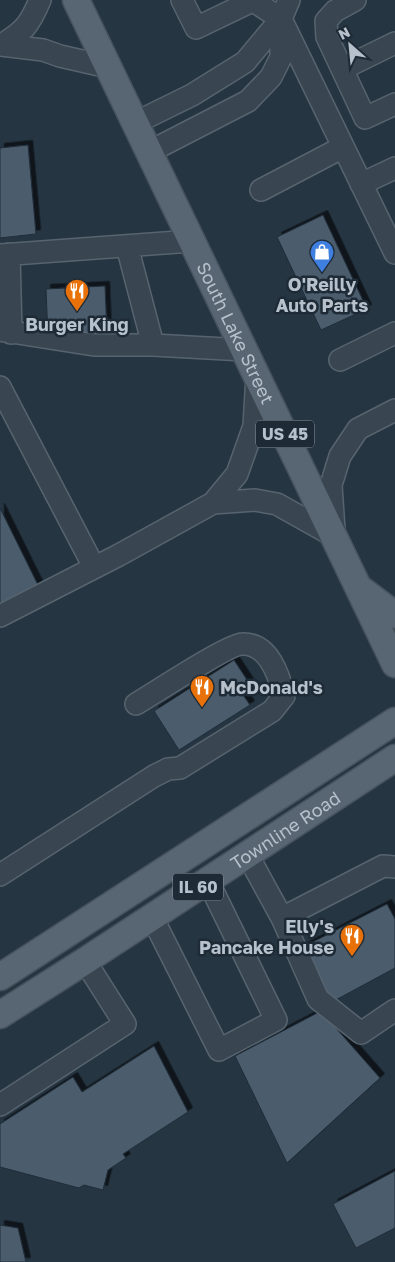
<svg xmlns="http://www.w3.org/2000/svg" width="395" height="1262" font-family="'Golos Text',sans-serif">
	<defs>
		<filter id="shadow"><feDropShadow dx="4.5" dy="-4.5" stdDeviation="0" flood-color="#0009"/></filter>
	</defs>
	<rect width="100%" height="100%" fill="#253542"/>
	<!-- building -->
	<path fill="#4b5c6c" stroke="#202d39" filter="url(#shadow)" d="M28 145 36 234 0 238V148Z
		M323 215 367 309 321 330 277 237Z
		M105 286 107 334 48 337 46 289Z
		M0 508 38 585 0 604Z
		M234 660 251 686 241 692 250 705 179 750 154 711Z
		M387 904 395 919V968L332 1002 303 947Z
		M321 1011 380 1078 287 1163 235 1056Z
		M154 1046 188 1112 123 1154 126 1158 108 1170 103 1190 84 1185 79 1188 0 1167V1124L73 1077 82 1092Z
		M395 1171V1228L356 1248 333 1204Z
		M0 1225 18 1228 26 1262H0Z"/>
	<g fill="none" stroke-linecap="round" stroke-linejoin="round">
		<defs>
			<path id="minor" d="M182 0 196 28 252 1
				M252 0 281 19 395 253
				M355 0 335 11 326 21 327 37 365 118 395 104
				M0 45 43 50 60 56 108 67
				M1 45C24 32 30 24 40 0
				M342 69 395 43
				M135 123 192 95 245 62 281 19 289 0
				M149 152 248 101 271 77 281 57V24
				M361 184 395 168
				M261 190 343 147
				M127 246 153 345 244 350
				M9 254 11 333
				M0 255 192 241
				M0 330 94 345H153
				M340 360 395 333
				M0 387 94 567
				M213 503 255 500 277 504 334 536
				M334 530 331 485 340 456 358 429 395 410
				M0 616 119 555 213 503 237 474 254 426 257 376
				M247 854 282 918 383 866 395 867
				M0 875 154 776 168 769 180 768 272 711 284 696C279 675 269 643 242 644 229 644 153 694 136 704
				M152 917 219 1050 276 1020 208 881
				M282 918 318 999 361 1033 395 1010
				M0 1105 125 1024 85 961"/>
			<g id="major">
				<path id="s1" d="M76 0 395 664"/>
				<path d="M362 590 395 615"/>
				<path d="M0 977 395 721"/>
				<path id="s2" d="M0 1015 85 961 395 758"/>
			</g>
		</defs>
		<!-- minor casing -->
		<use href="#minor" stroke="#57646f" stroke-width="24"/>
		<!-- major casing -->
		<use href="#major" stroke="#46525e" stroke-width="29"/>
		<!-- minor -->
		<use href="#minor" stroke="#394652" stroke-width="21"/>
		<!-- major -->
		<use href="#major" stroke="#576672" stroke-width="26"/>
	</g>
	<!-- icons -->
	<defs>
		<symbol id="shop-pin" viewBox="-11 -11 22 30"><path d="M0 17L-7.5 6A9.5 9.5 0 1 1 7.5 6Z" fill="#3f7fe0" stroke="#1e2b37"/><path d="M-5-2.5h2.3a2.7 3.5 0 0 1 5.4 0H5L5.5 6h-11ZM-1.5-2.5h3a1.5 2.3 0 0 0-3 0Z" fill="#fff"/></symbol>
		<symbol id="restaurant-pin" viewBox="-11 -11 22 30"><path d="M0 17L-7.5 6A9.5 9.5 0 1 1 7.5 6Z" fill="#e8710a" stroke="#1e2b37"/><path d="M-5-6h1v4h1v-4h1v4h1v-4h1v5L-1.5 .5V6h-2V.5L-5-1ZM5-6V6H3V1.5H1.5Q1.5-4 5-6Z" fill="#fff"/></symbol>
	</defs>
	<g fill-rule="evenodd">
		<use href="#shop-pin" x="308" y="238" width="28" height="38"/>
		<use href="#restaurant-pin" x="63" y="277" width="28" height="38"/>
		<use href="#restaurant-pin" x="188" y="673" width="28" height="38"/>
		<use href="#restaurant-pin" x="338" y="922" width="28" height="38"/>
	</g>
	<g text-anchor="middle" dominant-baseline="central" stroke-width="5" stroke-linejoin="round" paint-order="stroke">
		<!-- shield labels -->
		<g fill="#1e2b37" stroke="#88949f" stroke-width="1">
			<rect x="256" y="420.5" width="58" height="27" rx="4"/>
			<rect x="173" y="873.5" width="50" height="27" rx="4"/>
		</g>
		<g font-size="16" font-weight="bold" fill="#b6c1cc">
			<text x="285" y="434">US 45</text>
			<text x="198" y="887">IL 60</text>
		</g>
		<!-- poi labels -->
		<g font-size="18" font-weight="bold" fill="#b6c1cc" stroke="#1e2b37">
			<text x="322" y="284">O'Reilly<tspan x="322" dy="21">Auto Parts</tspan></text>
			<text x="77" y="324">Burger King</text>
			<text x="220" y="687" text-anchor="start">McDonald's</text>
			<text x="334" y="926" text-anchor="end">Elly's<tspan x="334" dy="21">Pancake House</tspan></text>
		</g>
		<!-- street labels -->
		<g font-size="18" fill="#b6c1cc" stroke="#1e2b37">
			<text stroke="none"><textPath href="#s1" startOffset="369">South Lake Street</textPath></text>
			<text stroke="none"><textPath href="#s2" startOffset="340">Townline Road</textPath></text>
		</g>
	</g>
	<!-- north arrow -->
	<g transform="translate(350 45) rotate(333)" stroke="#1e2b37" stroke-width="4" paint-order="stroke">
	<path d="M0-4L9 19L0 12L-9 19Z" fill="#b6c1cc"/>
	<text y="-8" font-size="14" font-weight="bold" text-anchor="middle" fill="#b6c1cc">N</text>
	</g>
</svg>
